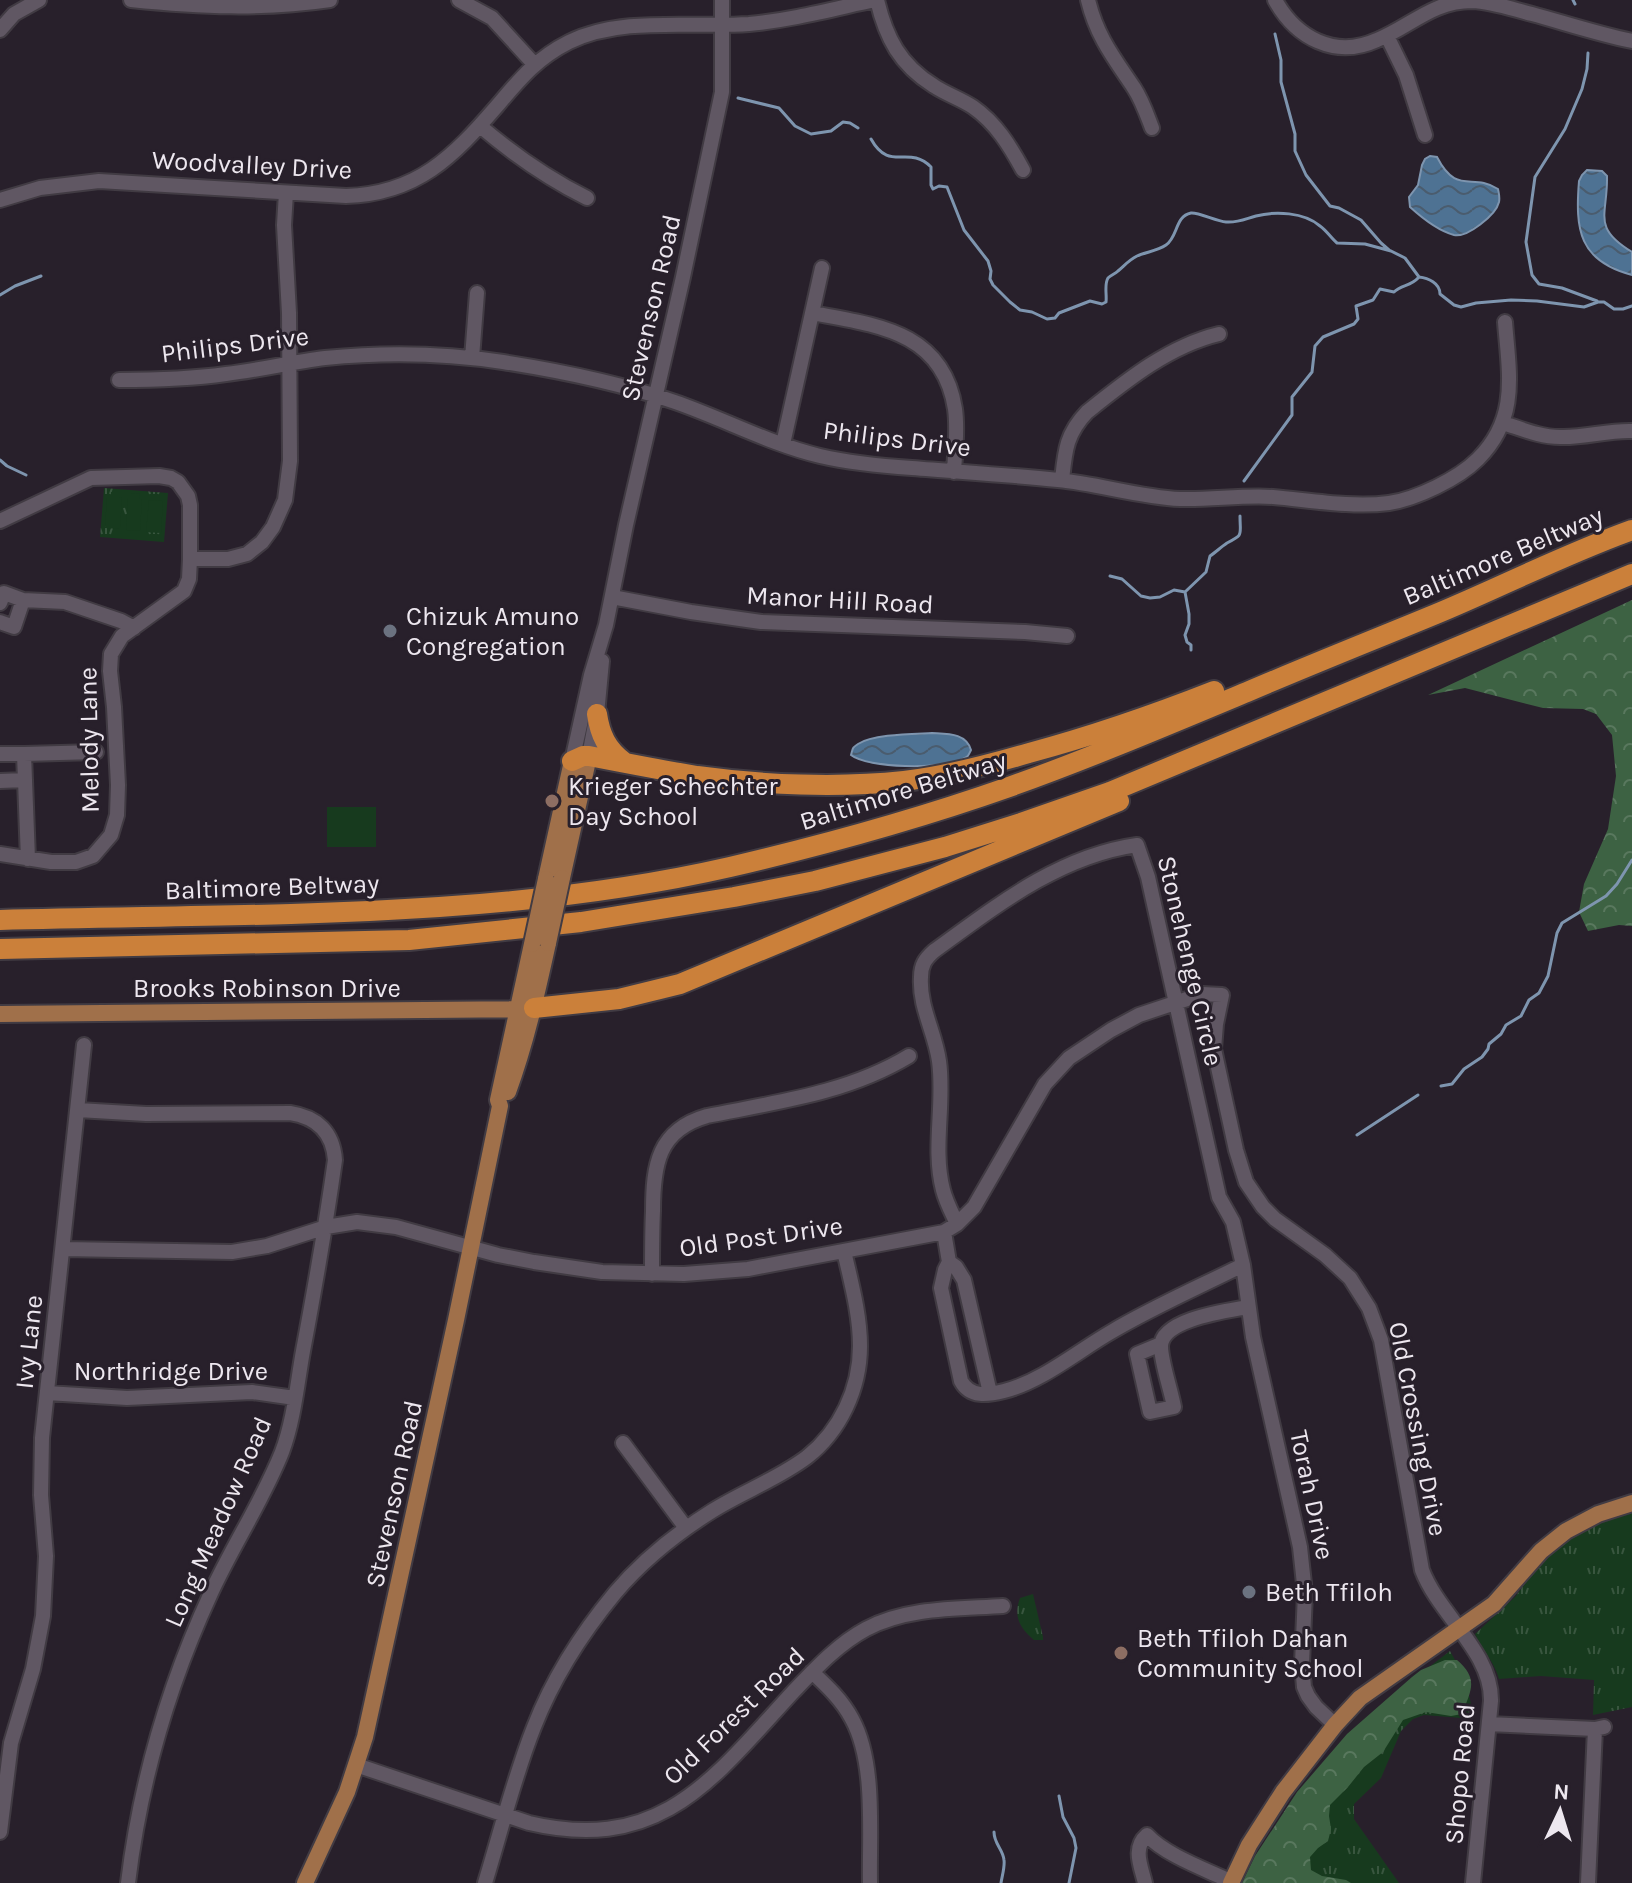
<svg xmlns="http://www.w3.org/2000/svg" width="1632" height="1883" font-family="Karla,sans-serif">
	<defs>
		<pattern id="grass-tufts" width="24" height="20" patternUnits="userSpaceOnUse" patternTransform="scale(2)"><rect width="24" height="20" fill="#173a1e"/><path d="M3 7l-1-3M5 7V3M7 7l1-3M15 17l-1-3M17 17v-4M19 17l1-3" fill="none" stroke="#39563f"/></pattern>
		<pattern id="forest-crowns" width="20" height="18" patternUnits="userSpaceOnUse" patternTransform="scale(2)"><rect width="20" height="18" fill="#3d6243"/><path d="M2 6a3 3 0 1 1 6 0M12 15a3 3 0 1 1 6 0" fill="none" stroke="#59785e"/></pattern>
		<pattern id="water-waves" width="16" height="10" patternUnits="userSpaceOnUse" patternTransform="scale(2)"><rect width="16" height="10" fill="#4e7293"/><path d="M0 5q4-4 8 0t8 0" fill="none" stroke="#4a5c6e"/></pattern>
	</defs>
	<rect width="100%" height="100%" fill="#28202b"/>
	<!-- grass -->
	<path fill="url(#grass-tufts)" d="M104 488 168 493 164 542 100 537Z
		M1632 1508V1707L1593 1715 1594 1680 1541 1676 1499 1679C1494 1661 1482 1650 1475 1634L1515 1597 1551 1549 1570 1535Z
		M1033 1594 1043 1637V1640H1034C1020 1628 1013 1617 1020 1598Z
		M1450 1651C1463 1673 1470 1694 1474 1719L1424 1715 1413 1719 1401 1731 1381 1778 1354 1804V1819L1399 1883H1251L1342 1743 1386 1700Z"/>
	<!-- forest -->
	<path fill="url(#forest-crowns)" d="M1632 600V926L1619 925 1588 931 1579 912 1584 884 1608 829 1616 776 1612 735 1596 714 1583 709 1543 708 1465 688 1428 695Z
		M1445 1660H1457C1479 1679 1471 1690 1462 1714L1451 1716 1426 1712 1403 1720 1383 1752 1364 1767 1348 1787 1330 1805 1329 1816 1331 1829 1328 1841 1318 1848 1310 1857 1311 1870 1322 1876 1346 1880 1351 1883H1242L1255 1856 1297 1792 1347 1734 1412 1677 1421 1670Z"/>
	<!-- pitch -->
	<path fill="#173a1e" d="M111 492H119V497L122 498 120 529 105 528 107 497H111Z
		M131 493 140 494 139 499H142L140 531 126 530 128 498H131Z
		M149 500 163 501 161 533 146 532Z
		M327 807H376V847H327Z"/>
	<!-- water -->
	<path fill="url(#water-waves)" stroke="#7e95af" stroke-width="2" d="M1430 156 1437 157C1457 196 1472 172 1498 189 1499 194 1500 197 1499 202 1496 215 1467 238 1454 235 1439 231 1421 217 1410 207L1409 197 1418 185 1422 165 1425 159Z
		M1587 170 1602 171 1607 176C1608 215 1591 227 1632 252V275C1579 261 1575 230 1579 181L1582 175Z
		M932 733C948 734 966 733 971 750 968 756 969 756 963 759 943 770 867 768 851 755 853 748 852 748 858 744 873 734 914 734 932 733Z"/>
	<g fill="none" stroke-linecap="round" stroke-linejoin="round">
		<!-- stream -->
		<path stroke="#7e95af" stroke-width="3" d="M1573 0 1575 4
			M1275 34 1281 60V82L1295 134V151L1306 175 1330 206 1339 208 1361 220 1381 243 1389 250
			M1588 53 1587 69 1582 89 1565 129 1535 177 1526 242 1532 275 1539 284 1562 288 1597 301
			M738 98 779 108 795 126 811 134 831 131 843 122 850 123 858 128
			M871 139C890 173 908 144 931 167V185L933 189 939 186 947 187 964 230 988 261 991 271 990 279 993 285 1010 302 1020 310 1032 312 1047 319 1055 318 1059 313 1090 301 1102 304 1106 302C1107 295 1104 284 1108 278 1111 275 1115 274 1118 271 1125 265 1129 260 1137 256 1146 252 1157 251 1166 245 1178 237 1175 216 1191 213 1198 212 1216 221 1226 222 1238 223 1245 219 1256 216 1275 211 1304 212 1320 226 1327 231 1331 238 1337 243L1365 244 1391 251 1405 258 1419 277C1428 278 1440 283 1440 294L1454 305 1461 307 1476 303 1511 300 1537 301 1584 307 1598 302H1604L1614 309H1623L1632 306
			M0 295 15 286 41 276
			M0 460 7 466 26 475
			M1244 481 1292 415V397L1312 372 1315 346 1323 337 1354 324 1358 319 1356 306 1373 300 1380 289 1394 292C1401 285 1411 286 1418 278
			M1110 576 1122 579 1141 596 1150 598 1160 597 1174 590 1185 592
			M1185 592 1206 572 1210 556C1216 552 1221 547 1227 543 1244 534 1240 536 1240 516
			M1185 592 1189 614V624L1185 635 1187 642 1191 645V650
			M1441 1086 1452 1084 1464 1069 1482 1057 1488 1049 1489 1044 1501 1034 1506 1025 1521 1016 1529 1000 1539 993 1548 976 1557 933 1562 923 1606 896 1617 884 1632 860
			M1357 1135 1418 1095
			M1059 1796 1063 1817 1074 1838 1076 1848 1069 1883
			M994 1832C994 1844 1003 1849 1004 1860 1005 1867 1002 1876 1001 1883"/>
		<defs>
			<path id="minor" d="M131 0C200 7 262 10 330 0
				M459 0 492 18 534 64
				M877 0C886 38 900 65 934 86 946 94 961 99 973 107 996 123 1010 146 1023 170
				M1088 0C1097 37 1114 58 1134 88 1142 100 1147 115 1152 128
				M1275 0C1296 38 1335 59 1377 40 1411 26 1433 1 1472 1 1493 2 1512 9 1532 14 1565 23 1598 34 1632 41
				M0 30 14 14 39 0
				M1387 36 1406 75 1425 135
				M480 126C513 154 547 178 587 198
				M0 200 40 188 99 181 346 196C417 194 453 157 497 106 520 79 537 58 569 42 622 16 691 28 749 24 792 20 833 9 875 0
				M812 313C876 325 943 331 955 409 958 430 955 451 954 472
				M472 358 477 293
				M119 380C155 380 190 379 226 374 260 370 292 362 325 358 384 352 444 353 503 362 561 371 620 383 675 402 724 419 770 444 820 456 850 463 881 466 912 468 961 472 1010 475 1058 480 1099 484 1139 497 1180 499 1211 500 1242 495 1273 497 1309 500 1352 508 1389 503 1416 499 1458 479 1478 459 1519 418 1509 374 1505 322
				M1503 423C1522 429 1540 437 1560 437 1584 438 1608 430 1632 431
				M783 444 822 268
				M1062 480C1065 451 1066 434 1087 412 1127 380 1169 346 1219 334
				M0 521 91 478 159 476 171 478 178 482 188 496 190 505V559
				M612 597 691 612 761 622 1025 632 1067 636
				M0 603 4 593 23 600 65 602 121 621 134 628
				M0 622 14 627 23 600
				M0 754H24
				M589 756 597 714 602 661
				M572 761 591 675 606 625 626 525 683 277 722 92V0
				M0 781 25 780
				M0 854 51 862H76L93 856 111 835 117 815 118 785 114 707 110 671 111 654 122 636 184 591 189 579 190 559H228L247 554 262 542 273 527 285 500 290 461 289 313 284 225 286 193
				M28 859 24 754 96 752
				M78 1110 146 1114 290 1113C317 1117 333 1132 335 1160 326 1224 315 1287 303 1351 297 1384 294 1420 282 1452 263 1500 233 1545 211 1593 169 1684 140 1783 128 1883
				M957 1224C952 1213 946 1202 943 1190 932 1148 945 1104 939 1061 935 1032 919 1007 921 977 921 965 925 959 934 951 996 906 1059 856 1137 845L1148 877 1219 1197 1233 1222 1243 1265 1253 1337 1300 1547 1305 1593 1302 1664 1304 1687 1308 1696 1316 1707 1335 1725
				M944 1232 949 1262 945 1270 941 1288 961 1381C970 1398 988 1395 1004 1391 1041 1382 1078 1351 1111 1332 1153 1307 1199 1287 1243 1265
				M63 1249 232 1252 267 1246 326 1227 357 1222 396 1227 498 1255 534 1262 602 1272 684 1274 748 1269 944 1232 957 1224 974 1207 1045 1084 1069 1058 1111 1030 1139 1015 1202 994 1222 995 1216 1024 1214 1049 1236 1150 1246 1182 1263 1207 1275 1219 1325 1255 1350 1278 1369 1308 1381 1340 1422 1570C1439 1615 1492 1652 1491 1701L1473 1883
				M949 1262 956 1267 964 1280 990 1393
				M652 1274C652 1253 652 1232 653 1211 653 1165 658 1130 707 1116 777 1102 848 1093 909 1056
				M1161 1344 1137 1354 1150 1412 1174 1407C1171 1390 1161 1362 1161 1346 1162 1319 1227 1311 1248 1307
				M47 1393 127 1398 252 1392 295 1398
				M623 1443 686 1528
				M812 1672C827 1686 842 1700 852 1719 876 1763 869 1833 870 1883
				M1489 1724 1595 1729 1604 1727
				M356 1765 529 1823C661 1854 713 1779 793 1692 815 1669 838 1644 866 1629 907 1607 958 1609 1003 1606
				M0 1832 11 1743 33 1669 43 1616 46 1556 41 1495 42 1438 84 1045
				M485 1883C501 1831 514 1777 534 1727 553 1678 582 1633 615 1593 642 1561 677 1533 712 1511 742 1492 778 1479 807 1457 840 1431 860 1389 860 1346 860 1314 851 1282 844 1251
				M1145 1883C1141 1866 1132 1848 1147 1835 1165 1855 1207 1870 1232 1882
				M1588 1883 1595 1729"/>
			<path id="major" d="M562 878 589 756
				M546 879 572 761
				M0 1014 528 1009
				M508 1092C526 1043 537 993 548 943
				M305 1883 347 1792 365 1737 456 1320 500 1106 498 1100 532 944
				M1231 1883 1249 1845 1283 1792 1335 1725 1360 1698 1494 1604 1541 1551 1566 1531 1598 1514 1632 1503"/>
			<path id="highway" d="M597 714C600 735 607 749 624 762
				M572 761 583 756H589C625 763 661 770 697 776 762 785 839 788 904 781 947 776 988 765 1029 753 1092 736 1153 715 1214 691
				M0 920C241 913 494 921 730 867 824 845 918 819 1009 787 1090 758 1168 725 1247 692 1310 665 1373 640 1436 614 1501 587 1565 554 1632 530
				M0 949 409 940 581 922 734 897 815 881 945 847 1021 823 1110 792 1632 574
				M534 1008 619 999 680 984 1119 801"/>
		</defs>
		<!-- minor casing -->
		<use href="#minor" stroke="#413b43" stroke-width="18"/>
		<!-- major casing -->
		<use href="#major" stroke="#413b43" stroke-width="20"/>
		<!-- highway casing -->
		<use href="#highway" stroke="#413b43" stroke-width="24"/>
		<!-- minor -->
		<use href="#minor" stroke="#605763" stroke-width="14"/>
		<!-- major -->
		<use href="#major" stroke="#a0704a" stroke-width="16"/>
		<!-- highway -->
		<use href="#highway" stroke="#cb803a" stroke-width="20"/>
		<defs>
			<path id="major-bridge" d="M548 943 562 878
				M532 944 546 879"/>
		</defs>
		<!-- major-bridge casing -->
		<use href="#major-bridge" stroke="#413b43" stroke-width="20" stroke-linecap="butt"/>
		<!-- major-bridge -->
		<use href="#major-bridge" stroke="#a0704a" stroke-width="16"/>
	</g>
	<!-- markers -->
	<g fill="#6b7280" stroke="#28202b" stroke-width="3">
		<circle cx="390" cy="631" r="8"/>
		<circle cx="1249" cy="1592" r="8"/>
	</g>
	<g fill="#8d6e63" stroke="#28202b" stroke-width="3">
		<circle cx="552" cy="801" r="8"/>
		<circle cx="1121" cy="1653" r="8"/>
	</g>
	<g text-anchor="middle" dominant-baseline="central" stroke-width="6" stroke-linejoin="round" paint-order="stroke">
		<!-- street labels -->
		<g font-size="26" fill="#ede7ef" stroke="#28202b">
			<text transform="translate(252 165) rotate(3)">Woodvalley Drive</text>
			<text transform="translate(651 308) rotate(-77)">Stevenson Road</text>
			<text transform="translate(235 345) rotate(-7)">Philips Drive</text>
			<text transform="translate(897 439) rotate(7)">Philips Drive</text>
			<text transform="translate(1503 556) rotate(-23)">Baltimore Beltway</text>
			<text transform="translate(840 600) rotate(3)">Manor Hill Road</text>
			<text transform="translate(89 740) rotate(-91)">Melody Lane</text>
			<text transform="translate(903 791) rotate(-17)">Baltimore Beltway</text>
			<text transform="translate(272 887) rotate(-2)">Baltimore Beltway</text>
			<text transform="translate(1190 961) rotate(77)">Stonehenge Circle</text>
			<text x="267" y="988">Brooks Robinson Drive</text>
			<text transform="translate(761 1237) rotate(-8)">Old Post Drive</text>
			<text transform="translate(29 1342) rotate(-84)">Ivy Lane</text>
			<text x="171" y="1371">Northridge Drive</text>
			<text transform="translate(1418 1429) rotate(79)">Old Crossing Drive</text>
			<text transform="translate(394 1494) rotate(-78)">Stevenson Road</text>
			<text transform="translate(1312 1495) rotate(78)">Torah Drive</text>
			<text transform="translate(218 1522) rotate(-66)">Long Meadow Road</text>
			<text transform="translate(734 1716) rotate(-44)">Old Forest Road</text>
			<text transform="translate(1460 1774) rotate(-85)">Shopo Road</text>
		</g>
		<!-- poi labels -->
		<g font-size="26" fill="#ede7ef" stroke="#28202b" text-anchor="start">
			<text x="406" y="616">Chizuk Amuno<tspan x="406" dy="30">Congregation</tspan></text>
			<text x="568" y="786">Krieger Schechter<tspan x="568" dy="30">Day School</tspan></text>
			<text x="1265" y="1592">Beth Tfiloh</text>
			<text x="1137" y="1638">Beth Tfiloh Dahan<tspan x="1137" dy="30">Community School</tspan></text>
		</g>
	</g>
	<!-- north arrow -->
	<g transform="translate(1560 1811) rotate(4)" stroke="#28202b" stroke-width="6" paint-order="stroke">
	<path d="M0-6L14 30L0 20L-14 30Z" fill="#ede7ef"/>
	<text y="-12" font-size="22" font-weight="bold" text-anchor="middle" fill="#ede7ef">N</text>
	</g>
</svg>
